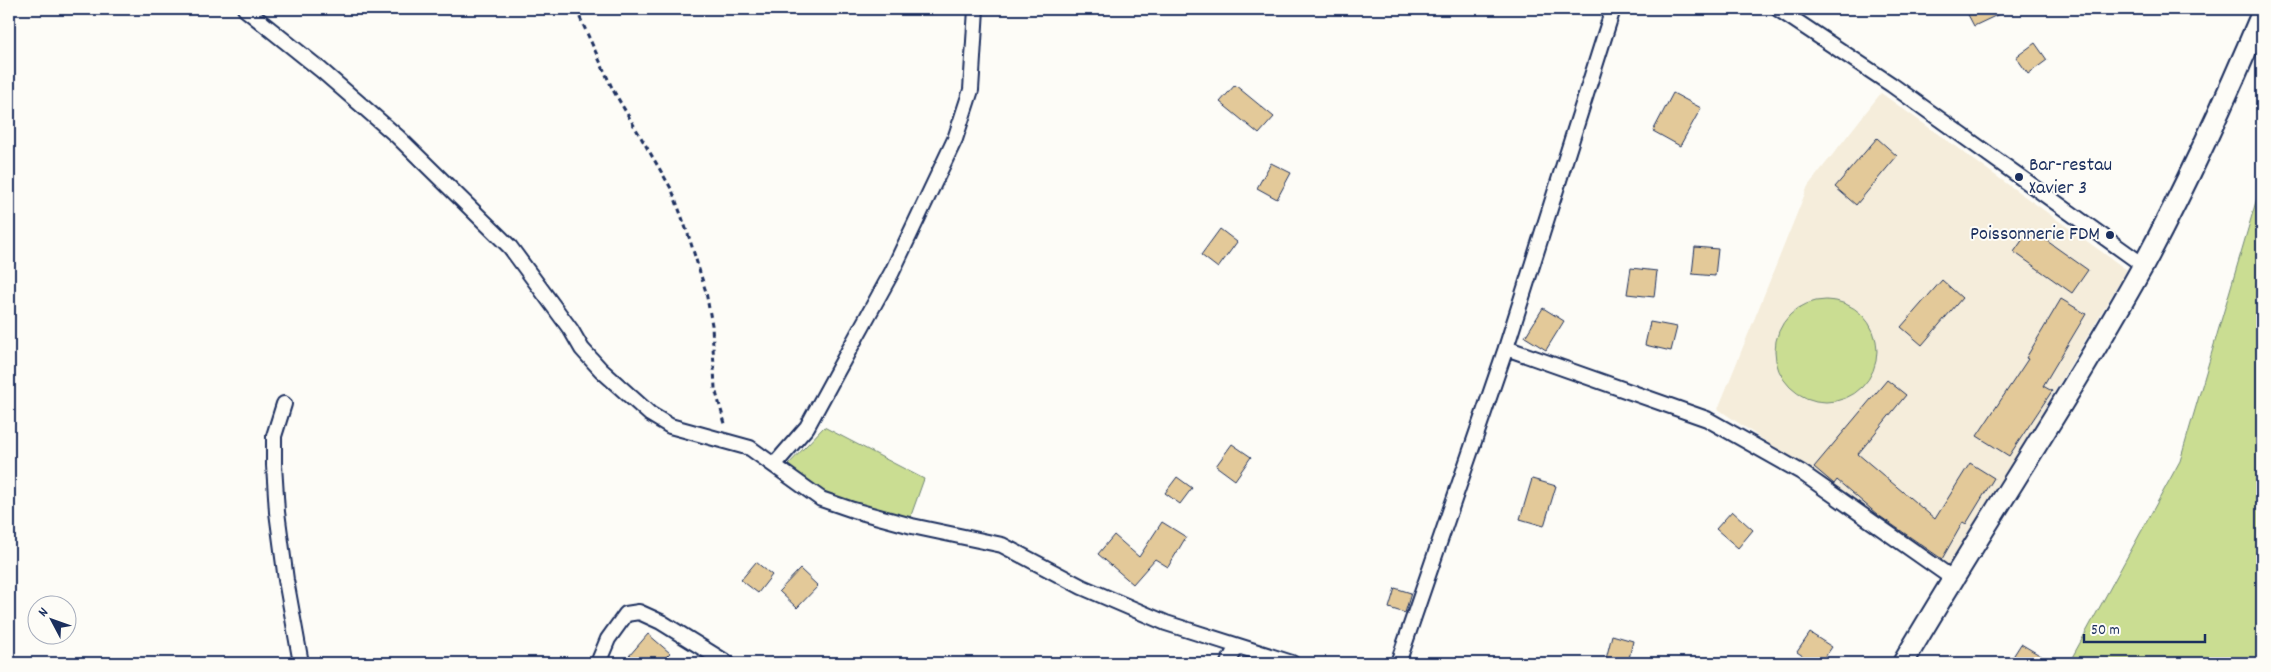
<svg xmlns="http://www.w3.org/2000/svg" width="2271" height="672" font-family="Dekko,sans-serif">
	<rect width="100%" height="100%" fill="#fdfcf7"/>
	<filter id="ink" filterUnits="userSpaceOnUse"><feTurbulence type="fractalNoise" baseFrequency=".02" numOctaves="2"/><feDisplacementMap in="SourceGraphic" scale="10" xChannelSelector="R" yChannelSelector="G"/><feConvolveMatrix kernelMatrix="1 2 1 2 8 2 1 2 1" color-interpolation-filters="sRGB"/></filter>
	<g filter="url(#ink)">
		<!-- built -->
		<path fill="#f5eddb" d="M1881 93 2127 270 1950 567 1718 409 1808 186Z"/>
		<!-- green -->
		<path fill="#cadd92" stroke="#728678" d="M2262 181V663H2069L2180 461Z
			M1775 351a51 51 0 1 1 102 0a51 51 0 1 1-102 0Z
			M824 427 924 479 909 521 827 496 786 467Z"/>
		<!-- building -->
		<path fill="#e3c999" stroke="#1b2f5e" d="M1965 9H2010L1974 26Z
			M2035 43 2047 60 2028 74 2016 57Z
			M1235 85 1274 117 1259 134 1220 102Z
			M1673 93 1701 108 1680 146 1653 131Z
			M1877 138 1897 156 1856 205 1835 187Z
			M1271 163 1291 173 1277 199 1257 188Z
			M1220 229 1237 242 1218 268 1201 255Z
			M2030 229 2088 270 2072 293 2014 252Z
			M1695 247 1718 249 1715 276 1692 274Z
			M1631 268 1657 271 1654 297 1627 294Z
			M1942 280 1962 298 1922 345 1901 327Z
			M2061 299 2086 314 2043 386 2052 391 2009 456 1977 436 2028 359 2026 358Z
			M1543 308 1564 321 1546 350 1525 337Z
			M1650 322 1677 327 1671 351 1645 345Z
			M1887 380 1906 395 1858 454 1935 519 1970 463 1994 478 1966 524 1963 522 1942 559 1878 515 1837 480 1834 484 1814 467Z
			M1232 444 1251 457 1235 480 1216 466Z
			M1177 477 1192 488 1180 504 1165 493Z
			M1532 479 1556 486 1544 526 1520 519Z
			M1732 511 1753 530 1738 548 1716 529Z
			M1162 522 1186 537 1168 567 1155 559 1133 584 1098 554 1114 535 1139 557Z
			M756 562 772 575 758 593 741 580Z
			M800 569 818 586 797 608 779 591Z
			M1395 588 1411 593 1405 613 1389 608Z
			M1810 633 1832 647 1821 663H1813L1797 652Z
			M648 634 670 653 660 663H623Z
			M1612 635 1633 641 1628 663H1605Z
			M2021 644 2053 663H2009Z"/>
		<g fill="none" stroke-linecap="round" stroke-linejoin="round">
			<defs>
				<path id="street" d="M245 9 321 70 398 137 510 247 571 330 582 349 601 370 650 414 670 426 750 448 821 499 853 510 912 526 1002 545 1082 587 1166 623 1292 663
					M1778 9 1892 85 2143 265
					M1506 348 1707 419 1801 472 1952 578
					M284 404 274 436V465L277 512 286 580 301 663
					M775 464 807 427 838 370 892 272 955 139 971 90 976 9
					M598 663 608 639 626 614 639 612 661 622 727 663
					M1228 663 1237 646
					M1398 663 1506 348 1613 9"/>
				<path id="secondary" d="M1903 663C1981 529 2068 401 2143 266 2187 184 2226 99 2262 13"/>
			</defs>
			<!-- street casing -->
			<use href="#street" stroke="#1b2f5e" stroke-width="18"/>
			<!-- secondary casing -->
			<use href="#secondary" stroke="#1b2f5e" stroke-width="24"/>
			<!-- path -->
			<path stroke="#1b2f5e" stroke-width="3" stroke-dasharray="5 4" stroke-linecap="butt" d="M576 9 613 90 672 190 689 237 706 292 712 325 715 389 726 427"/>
			<!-- street -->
			<use href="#street" stroke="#fdfcf7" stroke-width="14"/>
			<!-- secondary -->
			<use href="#secondary" stroke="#fdfcf7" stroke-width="20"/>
		</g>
	</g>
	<!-- markers -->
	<g fill="#1b2f5e" stroke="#fdfcf7" stroke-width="2">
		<circle cx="2019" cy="177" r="5"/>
		<circle cx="2110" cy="235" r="5"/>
	</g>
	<g text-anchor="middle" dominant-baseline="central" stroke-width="4" stroke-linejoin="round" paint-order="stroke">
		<!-- poi labels -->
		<g font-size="20" fill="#1b2f5e" stroke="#fdfcf7" text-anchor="start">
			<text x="2029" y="166">Bar-restau<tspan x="2029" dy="23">Xavier 3</tspan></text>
			<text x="2100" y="235" text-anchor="end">Poissonnerie FDM</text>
		</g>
	</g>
	<!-- margin -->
	<rect width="2271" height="672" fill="none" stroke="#fdfcf7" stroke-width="30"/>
	<rect x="15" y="15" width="2241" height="642" fill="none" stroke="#1b2f5e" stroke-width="2" filter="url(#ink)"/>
	<!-- north arrow -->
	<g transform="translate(52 620) rotate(311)"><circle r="24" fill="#fdfcf7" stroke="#a3aaba"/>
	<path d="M0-4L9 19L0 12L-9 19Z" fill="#1b2f5e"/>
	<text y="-8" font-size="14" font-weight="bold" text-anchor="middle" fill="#1b2f5e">N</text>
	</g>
	<!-- scale -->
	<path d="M2084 634v8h121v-8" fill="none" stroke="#1b2f5e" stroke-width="2.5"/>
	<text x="2091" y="634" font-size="15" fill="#1b2f5e" stroke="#fdfcf7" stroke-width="4" paint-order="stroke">50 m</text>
</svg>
